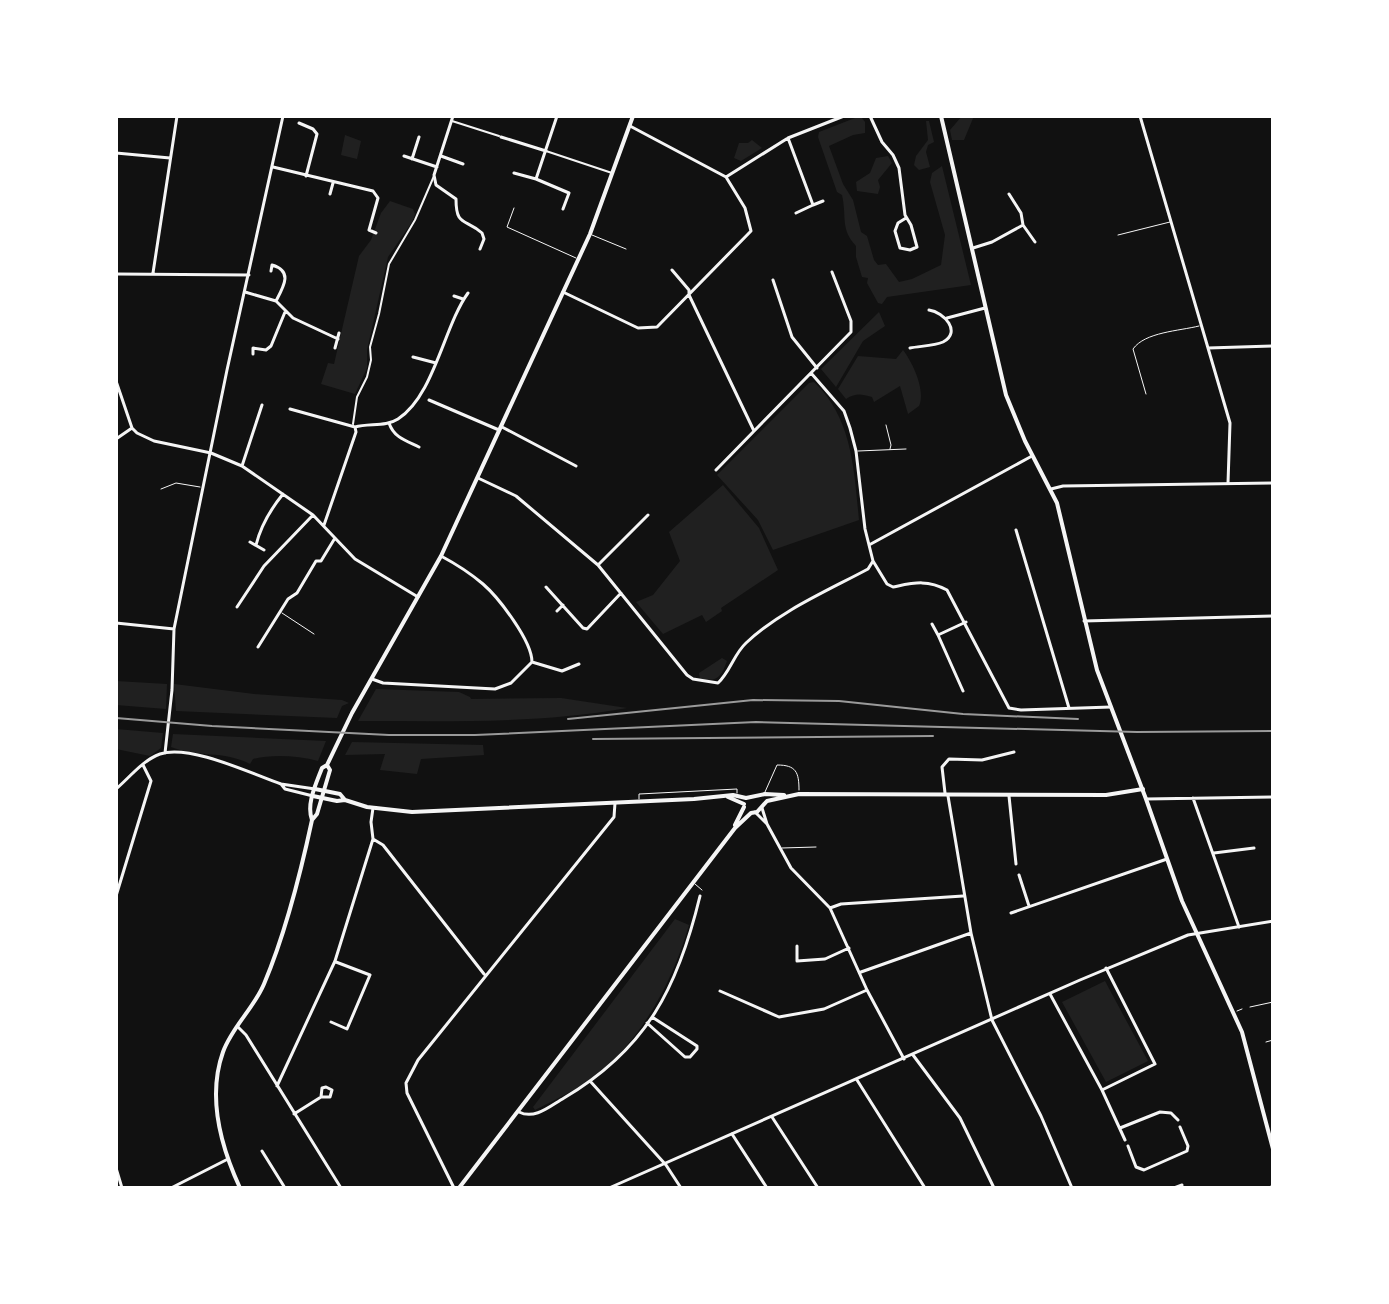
<svg xmlns="http://www.w3.org/2000/svg" width="1389" height="1304" font-family="Rubik,sans-serif">
	<rect width="100%" height="100%" fill="#111"/>
	<!-- green -->
	<path fill="#202020" d="M962 116H974L964 140H952L950 130Z
		M855 118H862L865 122V133L853 135 829 146 843 184 853 200 861 232 867 236 874 260 878 265 886 264 899 282 912 279 941 265 945 235 930 182 932 173 942 166 971 285 887 297 882 304 878 303 867 283 868 278 862 277 856 257V246C840 229 847 217 842 195L837 192 818 137 819 132Z
		M926 121H929L934 142 928 145 926 152 930 167 919 170 914 165 916 156 928 140Z
		M345 135 361 141 357 159 341 155Z
		M752 140 762 148 741 161 734 158 739 143H748Z
		M888 156 892 163 878 180 880 187 878 194 857 191 856 182 870 173 876 158Z
		M390 201 413 209 415 214 412 222 388 257 367 350V368L355 394 321 384 328 363 334 364 359 256 371 240 381 213Z
		M879 312 885 326 863 341 836 387 821 369Z
		M903 350C913 363 926 391 919 406L908 414 900 386 874 402 872 397C861 394 856 393 846 399L838 389 858 356 896 359Z
		M814 382C853 419 854 471 859 520L773 550 758 520 717 475 809 383Z
		M723 485 759 528 778 570 721 608 722 611 706 622 702 615 663 634 636 602 653 595 680 561 669 532Z
		M722 658 727 661C721 677 718 682 700 679L699 673Z
		M116 681 167 684 166 709 116 705Z
		M174 684 254 694 342 700 349 703 342 706 337 718 176 711Z
		M376 689 459 692 470 697 471 699 561 698 627 708C538 724 448 721 358 721Z
		M116 729 163 733 161 748 150 756 116 749Z
		M173 734 326 741 318 761C298 756 273 754 253 759L250 764C223 750 198 758 171 747Z
		M352 742 483 745 484 755 421 759 417 774 380 770 385 754 345 755Z
		M675 919 689 925C674 976 651 1021 614 1060 593 1083 562 1096 535 1110L533 1107Z
		M1105 981 1148 1061 1106 1082 1062 1002Z"/>
	<g fill="none" stroke-linecap="round" stroke-linejoin="round">
		<!-- service -->
		<path stroke="#f5f5f5" stroke-width="1" d="M514 208 507 227 576 258
			M592 235 626 249
			M1118 235 1170 222
			M1146 394 1133 349C1145 332 1179 331 1199 326
			M886 425 891 445 890 449
			M858 451 906 449
			M161 489 176 483 200 487
			M282 613 314 634
			M765 792 777 765C796 765 799 772 799 790
			M639 799V794L737 789V793
			M782 848 816 847
			M695 884 702 890
			M1250 1007 1273 1002
			M1237 1011 1242 1009
			M1266 1042 1273 1040"/>
		<!-- pedestrian -->
		<path stroke="#f5f5f5" stroke-width="2" d="M452 121 499 136
			M546 151 612 173
			M353 424 357 397 367 377 371 360 370 347 379 314 389 264 415 220 434 176"/>
		<!-- minor -->
		<path stroke="#f5f5f5" stroke-width="3" d="M453 116 434 175 436 185 456 199C456 227 465 218 482 233L484 239 480 249
			M557 116 536 179 569 193 563 209
			M870 116 882 142 893 155 899 168 905 215 911 225 917 247 910 250 900 248 895 231 898 223 906 218
			M1140 116 1230 423 1228 483
			M299 123 313 129 317 134 306 176
			M630 126 726 177 788 138 844 116
			M501 137 546 151
			M788 138 813 205 796 213
			M116 153 170 158
			M404 156 437 167
			M441 156 463 164
			M412 159 419 137
			M273 167 373 191 378 198 369 230 376 233
			M514 173 536 179
			M330 194 333 183
			M813 205 823 201
			M1023 225 1035 242
			M973 248 992 242 1023 225 1021 213 1009 194
			M672 270 689 290V295L754 431
			M271 271 272 265C293 271 284 286 276 301
			M153 273 177 116
			M116 274 249 275
			M773 280 792 337 817 368
			M245 292 276 301 293 318 338 339
			M563 292 638 328 657 327 751 231 745 208 726 177
			M454 296 463 299
			M947 318 985 308
			M335 348 339 333
			M910 348C920 346 934 346 943 342 962 332 944 312 929 310
			M1208 348 1273 346
			M253 354V348L266 350 271 346 285 312
			M413 357 436 363
			M811 373 844 411 850 428 856 451 865 529 873 561
			M116 381 132 428 137 433 154 441 211 453 242 466 313 515 355 559 418 597
			M429 400 499 430
			M290 409 355 427
			M389 423C394 438 407 441 419 447
			M502 427 576 466
			M116 439 132 428
			M242 466 262 405
			M716 470 851 332V321L832 272
			M478 478 516 496 598 565 687 675 693 679 718 683C730 672 734 654 746 643 780 611 827 591 868 569L873 561 887 584 893 587C913 583 927 579 947 590L1009 708 1021 710 1111 707
			M1051 489 1063 486 1273 483
			M324 525 356 432 355 427C369 423 386 427 398 419 434 396 444 326 468 293
			M1016 530 1069 708
			M250 542 264 550
			M256 545C261 525 270 510 283 494
			M869 545 1032 456
			M598 565 648 515
			M546 587 583 628 587 629 621 593
			M237 607 264 566 313 515
			M557 611 563 605
			M1084 621 1273 616
			M932 624 938 635
			M258 647 288 599 297 593 316 561H321L335 538
			M532 662 562 671 579 664
			M372 679 383 683 495 689 511 683 532 662C532 641 499 598 483 584 470 573 456 564 441 556
			M963 691 938 635 966 622
			M945 793 942 767 949 759 982 760 1014 752
			M948 796 971 933 992 1020 1041 1116 1072 1188
			M1009 796 1016 864
			M1193 798 1239 927
			M1146 799 1273 797
			M762 808 767 824
			M755 812 767 824 791 868 830 908 867 990 904 1059
			M373 839 383 845 484 974
			M1214 853 1254 848
			M1019 875 1029 906
			M830 908 841 904 963 896
			M1011 913 1167 859
			M797 946V961L825 959 849 948
			M861 972 971 933
			M720 991 779 1017 824 1009 867 990
			M1050 994 1102 1090 1155 1064 1106 968
			M331 1022 347 1029 370 975 336 962
			M647 1023 685 1057H690L697 1049V1046L652 1017
			M238 1027 246 1035 341 1188
			M913 1055 960 1118 994 1188
			M857 1080 925 1188
			M590 1081 666 1165 681 1188
			M277 1086 335 961 373 839 371 822 373 808
			M1102 1090 1125 1140
			M519 1112C535 1120 550 1106 564 1098 647 1049 678 987 700 896
			M294 1114 321 1097H330L332 1090 326 1087 322 1088 321 1097
			M772 1117 818 1188
			M1120 1128 1160 1112 1171 1113 1178 1120
			M732 1134 767 1188
			M1128 1146 1136 1167 1144 1170 1187 1151 1188 1146 1180 1127
			M262 1151 285 1188
			M171 1188 228 1159
			M454 1188 407 1093 406 1083 418 1060 614 817 615 803
			M1174 1188 1182 1185"/>
		<!-- tertiary -->
		<path stroke="#f5f5f5" stroke-width="3" d="M116 623 174 629
			M165 753 172 690 174 629 227 370 283 116
			M281 784 315 789
			M116 789C129 778 143 760 160 754 190 744 252 774 281 784L285 789 313 796
			M116 896 151 781 143 765
			M116 1168 122 1188
			M609 1188 1080 980 1188 935 1273 921"/>
		<!-- secondary -->
		<path stroke="#f5f5f5" stroke-width="4" d="M315 789 340 794 345 800 367 807 412 812 694 799 733 795 746 798 765 794 784 795
			M313 796 337 801 345 800
			M728 797 744 804
			M735 825 744 807
			M459 1188 735 828 751 813 757 812 767 801 799 794 1106 795 1143 789"/>
		<!-- primary -->
		<path stroke="#f5f5f5" stroke-width="4" d="M941 116 1006 395 1025 441 1057 503 1097 670 1146 799 1182 901 1242 1032 1273 1149
			M312 820 317 814 330 770 327 765
			M240 1188C221 1147 207 1097 223 1052 232 1027 254 1008 264 984 286 932 300 876 312 820 306 804 316 784 322 768L327 765 352 713 441 556 590 234 633 116
			M1272 1188 1273 1185"/>
		<!-- rail -->
		<path stroke="#9a9a9a" stroke-width="2" d="M116 718 212 726 389 735H475L756 722 1137 732 1273 731
			M568 719 753 700 839 701 963 714 1078 719
			M593 739 933 736"/>
	</g>
	<!-- border -->
	<rect width="1389" height="1304" fill="none" stroke="#ffffff" stroke-width="236"/>
</svg>
